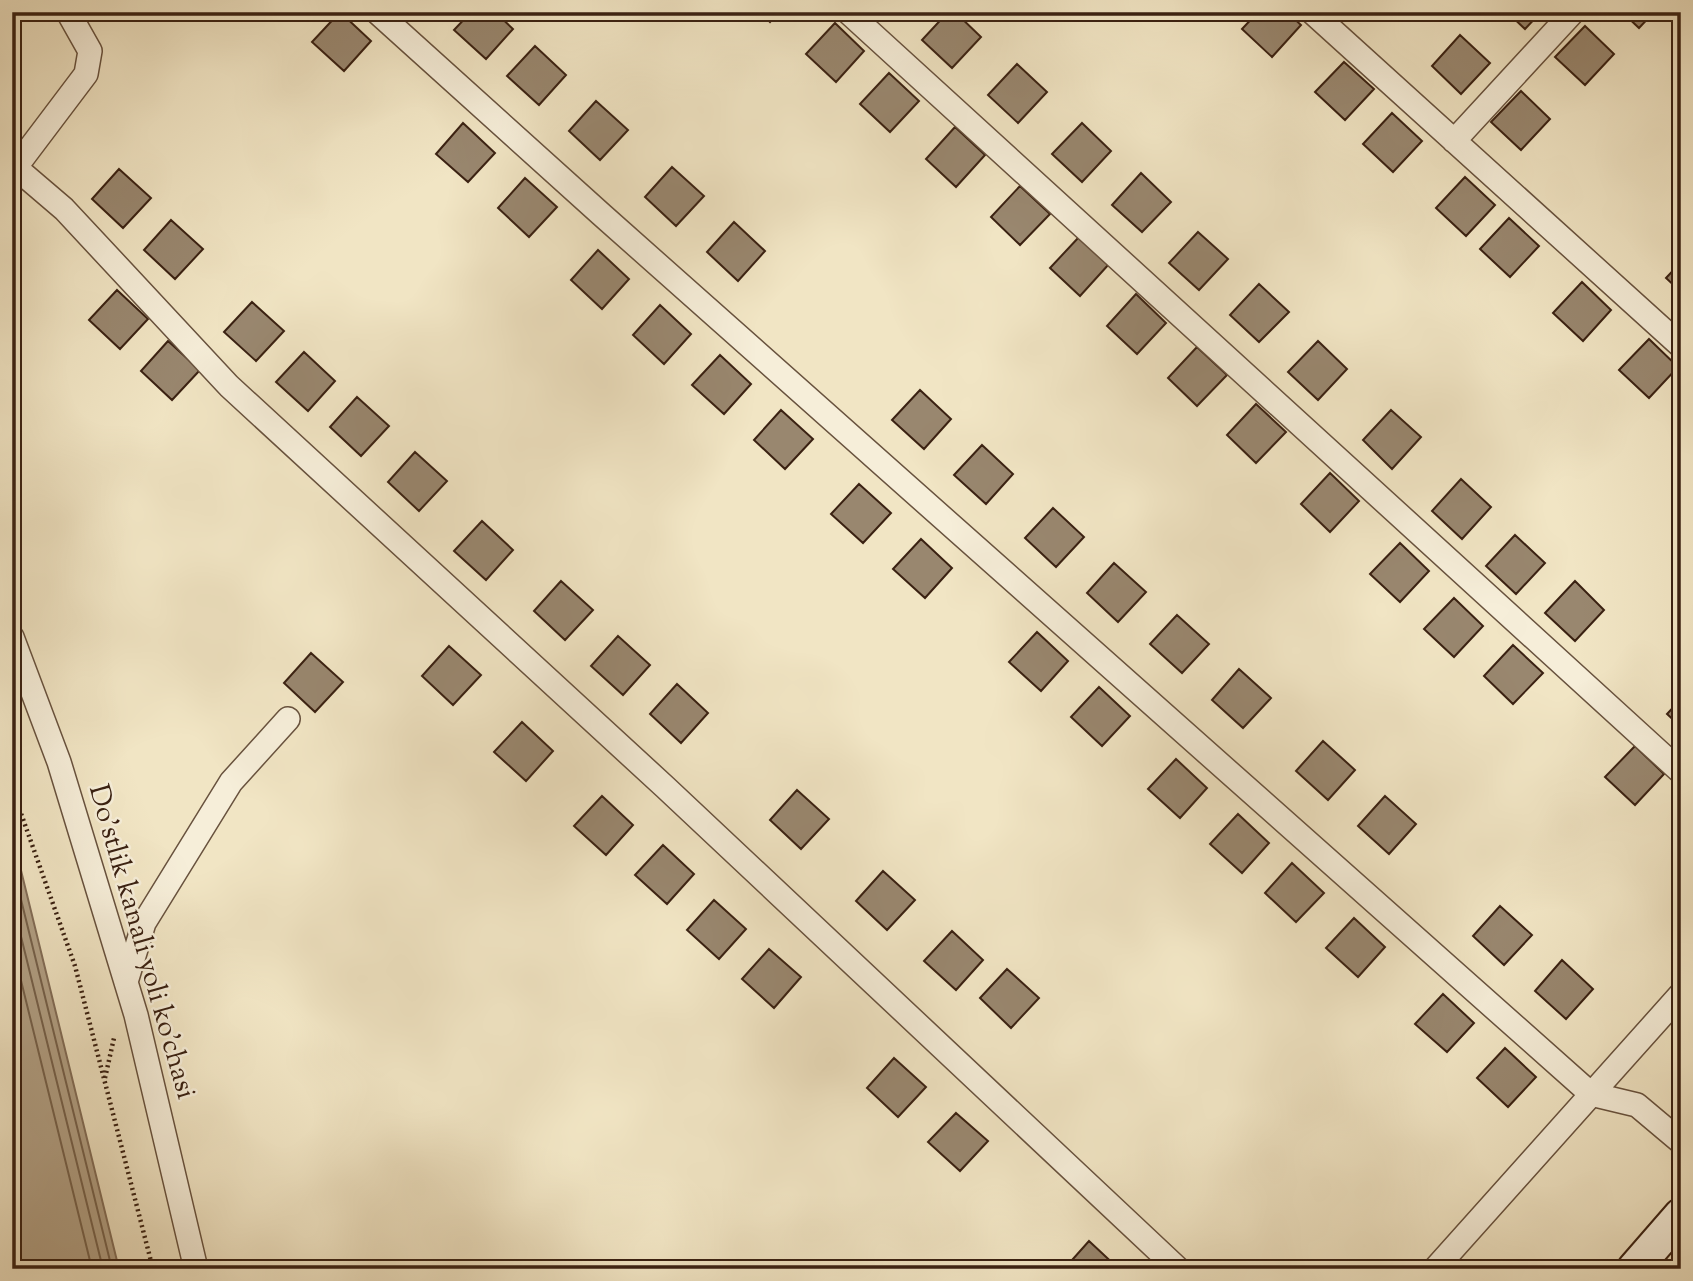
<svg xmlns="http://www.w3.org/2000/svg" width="1693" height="1281" font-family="'Sorts Mill Goudy',serif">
	<rect width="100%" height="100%" fill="#f1e5c4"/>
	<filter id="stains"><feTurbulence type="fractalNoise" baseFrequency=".00286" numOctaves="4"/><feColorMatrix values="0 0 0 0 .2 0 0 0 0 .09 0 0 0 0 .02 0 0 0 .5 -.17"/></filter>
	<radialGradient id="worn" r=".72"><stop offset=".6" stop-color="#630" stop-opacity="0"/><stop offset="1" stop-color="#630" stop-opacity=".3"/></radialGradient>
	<!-- water -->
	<path fill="#b3a287" stroke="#836e58" stroke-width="2" d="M12 839 15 846 119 1269H12Z"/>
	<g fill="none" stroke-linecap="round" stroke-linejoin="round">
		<!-- shore -->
		<path stroke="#76624c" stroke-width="2" d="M12 863 112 1269
			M12 900 103 1269
			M12 944 92 1269"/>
	</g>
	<!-- building -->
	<path fill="#99876f" stroke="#3a2112" stroke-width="2" d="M340 12 371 41 344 71 312 42Z
		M471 12H495L513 29 486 59 454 30Z
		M760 12H779L770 22Z
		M948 12H955L981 37 952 68 922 40Z
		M1258 12H1287L1301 25 1272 57 1242 29Z
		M1507 12H1541L1525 29Z
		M1622 12H1654L1639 28Z
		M835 23 864 51 836 82 806 54Z
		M1585 26 1614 54 1585 85 1555 57Z
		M1460 35 1490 63 1461 94 1432 66Z
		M535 46 566 75 539 105 507 76Z
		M1344 62 1374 89 1345 120 1315 92Z
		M1017 64 1047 92 1018 123 988 95Z
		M889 73 919 101 890 132 860 104Z
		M1521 91 1550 119 1521 150 1491 122Z
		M596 101 628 130 600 160 569 131Z
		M1392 113 1422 141 1393 172 1363 144Z
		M463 123 495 153 468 182 436 154Z
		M1082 123 1111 151 1082 182 1052 154Z
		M955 127 985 155 956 187 926 159Z
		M672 167 704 196 676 226 645 197Z
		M119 169 151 198 123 228 92 199Z
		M1141 173 1171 202 1142 232 1112 205Z
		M1465 177 1495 205 1466 236 1436 208Z
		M525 178 557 207 529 237 498 208Z
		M1020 186 1050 214 1020 245 991 217Z
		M1509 218 1539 246 1510 277 1480 249Z
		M171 220 203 249 175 279 144 250Z
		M734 222 765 251 738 281 707 252Z
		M1198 232 1228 259 1199 290 1169 263Z
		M1079 237 1109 264 1080 296 1050 268Z
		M598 250 629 279 602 309 571 280Z
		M1681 262V292L1666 278Z
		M1582 282 1611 310 1583 341 1553 313Z
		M1259 284 1289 312 1259 342 1230 315Z
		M117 290 148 319 120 349 89 320Z
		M1136 294 1166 323 1137 354 1107 326Z
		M252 302 284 331 256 361 224 332Z
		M660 305 691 334 664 364 633 335Z
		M1649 339 1678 367 1649 398 1619 370Z
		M168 341 200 370 172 400 141 371Z
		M1318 341 1347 369 1318 400 1288 372Z
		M1197 347 1227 375 1197 406 1168 378Z
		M304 352 335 381 308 411 276 382Z
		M720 355 751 384 724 414 692 385Z
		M920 390 951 419 924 449 892 420Z
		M357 397 389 426 361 456 330 427Z
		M1256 404 1286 432 1256 463 1227 435Z
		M781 410 813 439 785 469 754 440Z
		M1391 410 1421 437 1392 469 1363 440Z
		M982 445 1013 474 986 504 954 475Z
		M415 452 447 481 419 511 388 482Z
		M1330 473 1359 501 1330 532 1301 504Z
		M1461 479 1491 507 1462 539 1432 511Z
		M859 484 891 513 863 543 831 514Z
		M1053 508 1084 537 1056 567 1025 538Z
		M482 521 513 550 486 580 454 551Z
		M1515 535 1545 563 1516 594 1486 566Z
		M921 539 952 568 925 598 893 569Z
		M1400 543 1429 571 1400 602 1370 574Z
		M1114 563 1146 592 1118 622 1087 593Z
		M561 581 593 610 565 640 534 611Z
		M1575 581 1604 610 1575 641 1545 613Z
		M1454 598 1483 626 1454 657 1424 629Z
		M1177 615 1209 644 1182 673 1150 644Z
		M1037 632 1068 661 1041 691 1009 662Z
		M618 636 650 665 623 695 591 666Z
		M1513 645 1543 673 1513 704 1484 676Z
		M449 646 481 675 453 705 422 676Z
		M311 653 343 682 315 712 284 683Z
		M1239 669 1271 698 1243 728 1212 700Z
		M677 684 708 713 681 743 650 714Z
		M1099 687 1130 716 1102 746 1071 717Z
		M1681 699V727L1667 714Z
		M522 722 553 751 526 781 494 752Z
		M1323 741 1355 770 1328 800 1296 771Z
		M1635 746 1664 774 1635 805 1605 777Z
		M1176 759 1207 788 1180 818 1148 789Z
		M797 790 829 819 801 849 770 820Z
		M602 796 633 825 606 855 574 826Z
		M1385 796 1416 824 1389 854 1358 826Z
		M1238 814 1269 843 1242 873 1210 844Z
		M663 845 694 874 667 904 635 875Z
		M1292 863 1324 893 1296 922 1265 893Z
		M883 871 915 900 887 930 856 901Z
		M714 900 746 929 719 959 687 930Z
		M1500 906 1532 935 1504 965 1473 936Z
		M1354 918 1385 947 1358 977 1326 948Z
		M952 931 983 960 956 990 924 961Z
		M769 949 801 977 774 1008 742 979Z
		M1562 960 1593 989 1566 1019 1535 991Z
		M1007 969 1039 998 1011 1028 980 998Z
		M1443 994 1474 1023 1447 1052 1415 1024Z
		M1505 1048 1536 1077 1508 1107 1477 1078Z
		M894 1058 926 1087 898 1117 867 1088Z
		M956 1113 988 1141 960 1171 928 1142Z
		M1089 1241 1119 1269H1064Z"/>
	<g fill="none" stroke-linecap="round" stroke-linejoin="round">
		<defs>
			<path id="street" d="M377 12 602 215 1591 1094 1637 1105 1681 1142
				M848 12 1681 772
				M1312 12 1681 346
				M1454 141 1573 12
				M16 168 64 209 229 386 665 787 1178 1269
				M12 172 86 74 90 51 68 12
				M12 637 59 762 136 1015 196 1269
				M126 982 144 923 231 782 288 719
				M1435 1269 1681 994"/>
			<path id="secondary" d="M1634 1269 1681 1215"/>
		</defs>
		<!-- street casing -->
		<use href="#street" stroke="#68523e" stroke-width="26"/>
		<!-- secondary casing -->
		<use href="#secondary" stroke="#3a2112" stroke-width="37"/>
		<!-- path -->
		<path stroke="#3a2112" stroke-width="4.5" stroke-dasharray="2 3.5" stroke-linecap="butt" d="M12 788 75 966 153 1269
			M105 1078 114 1038"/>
		<!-- street -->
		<use href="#street" stroke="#f6eed9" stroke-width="23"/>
		<!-- secondary -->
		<use href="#secondary" stroke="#f6eed9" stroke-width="33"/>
	</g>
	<g text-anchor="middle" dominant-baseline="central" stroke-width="5" stroke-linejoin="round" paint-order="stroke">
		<!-- street labels -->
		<g font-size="28" fill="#3a2112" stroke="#f6eed9">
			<text transform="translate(141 942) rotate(74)">Do'stlik kanali yoli ko'chasi</text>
		</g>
	</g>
	<!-- margin -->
	<rect width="1693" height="1281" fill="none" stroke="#f1e5c4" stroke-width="42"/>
	<rect x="14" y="14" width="1665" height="1253" fill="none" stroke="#3a2112" stroke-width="3.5"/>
	<rect x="21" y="21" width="1651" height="1239" fill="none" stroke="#3a2112" stroke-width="2"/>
	<rect width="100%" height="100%" filter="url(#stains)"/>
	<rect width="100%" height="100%" fill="url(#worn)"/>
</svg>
